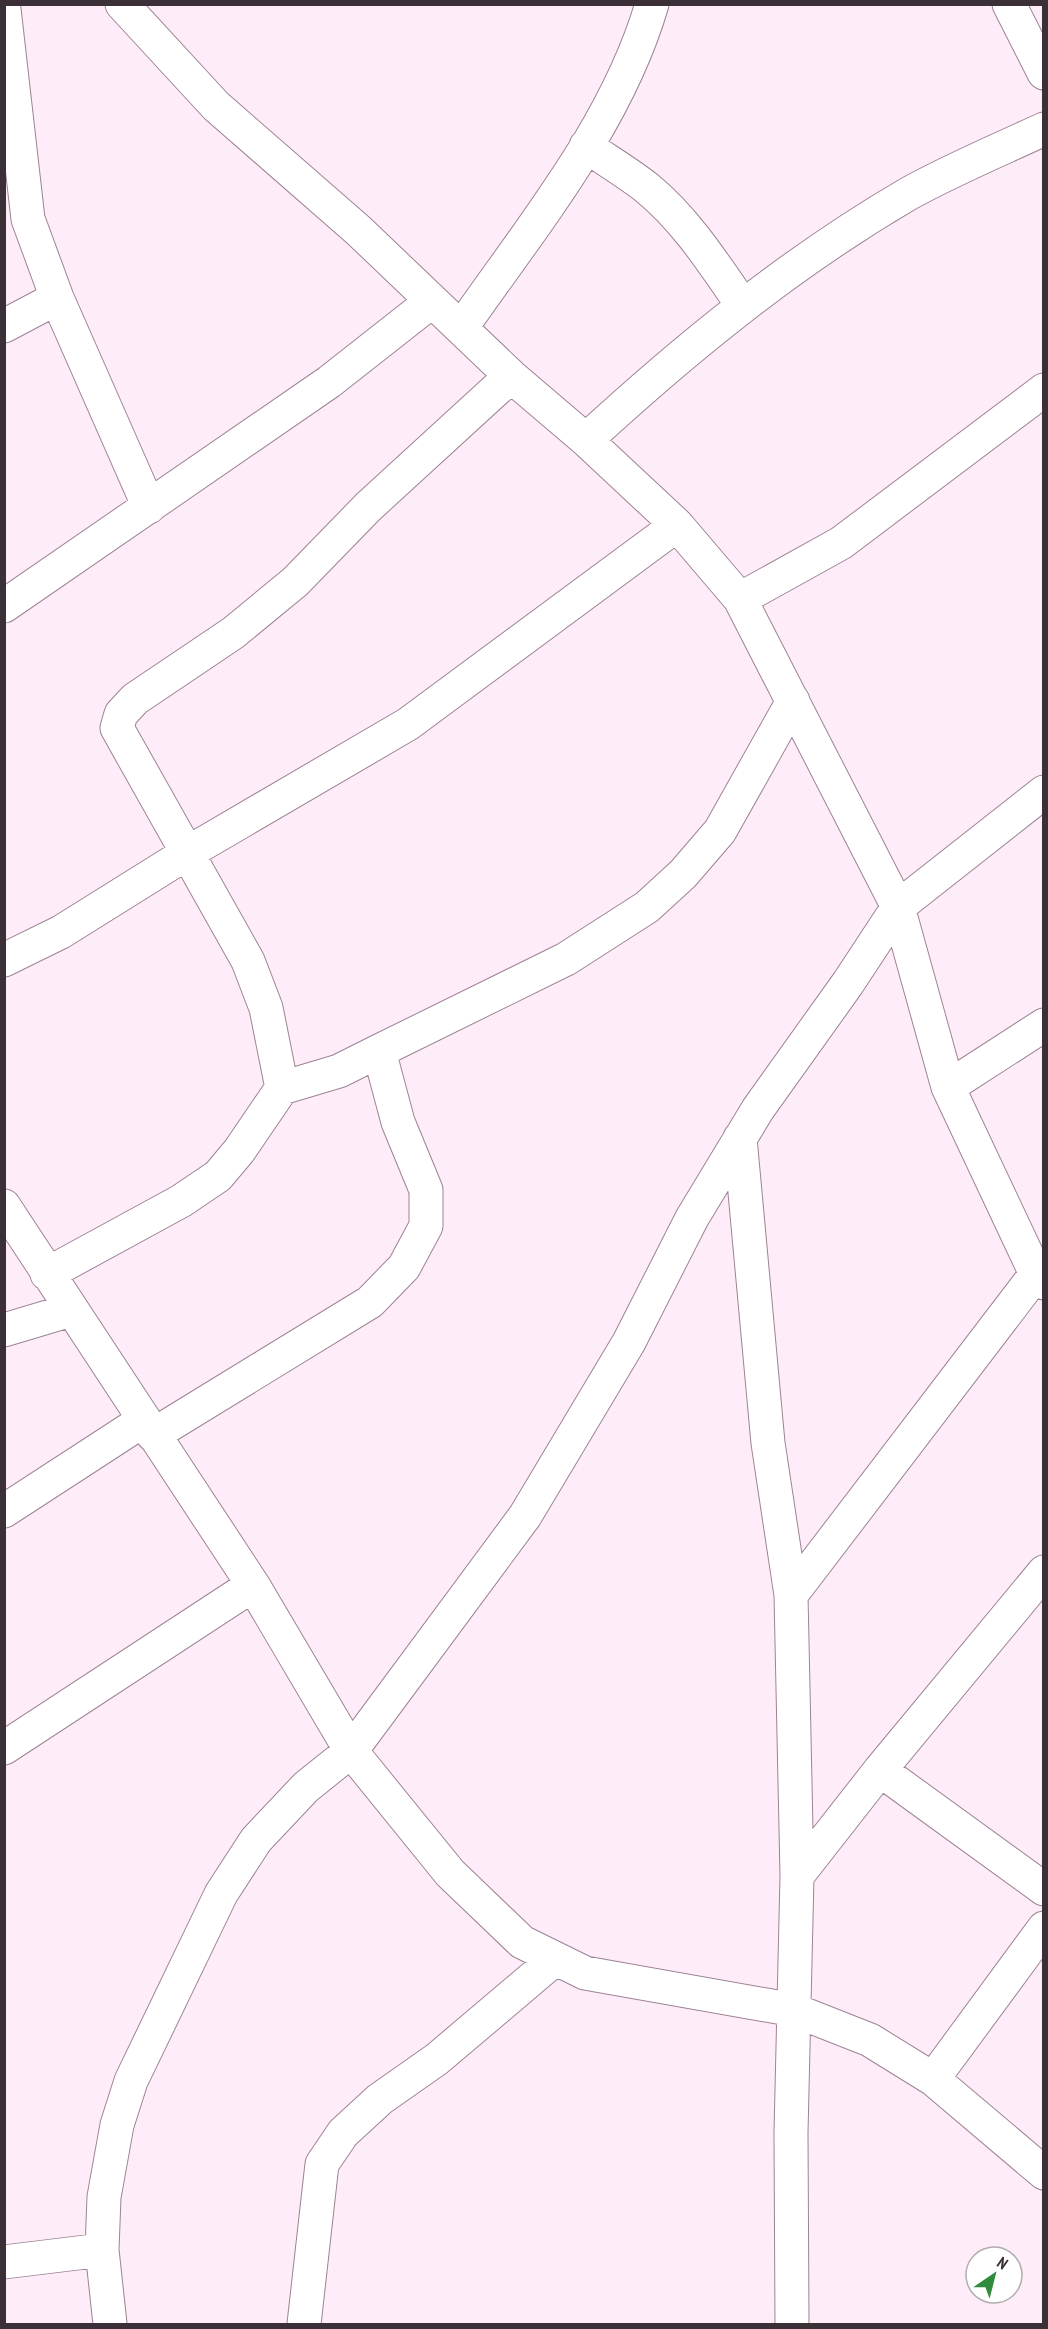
<svg xmlns="http://www.w3.org/2000/svg" width="1048" height="2329" font-family="'PT Sans Narrow',sans-serif">
	<rect width="100%" height="100%" fill="#feecf9"/>
	<g fill="none" stroke-linecap="round" stroke-linejoin="round">
		<defs>
			<path id="minor" d="M122 4 216 106 358 230 511 376 586 440 677 525 740 599 898 907 948 1087 1036 1274 1044 1283
				M1009 4 1044 73
				M4 9 28 219 57 298 149 507
				M586 146C606 160 628 173 647 188 686 220 714 264 743 306
				M4 326 57 298
				M462 327C532 226 617 124 652 4
				M586 440C686 348 790 263 908 194 951 170 999 150 1044 129
				M740 599 841 543 1044 390
				M4 606 329 382 432 301
				M4 960 61 932 189 852 408 724 677 525
				M948 1087 1044 1025
				M282 1088 266 1008 248 961 117 728 121 714 135 699 233 633 295 582 368 507 511 376
				M740 1138 768 1443 791 1595 797 1876 791 2133 792 2324
				M4 1206 253 1585 351 1751 450 1873 522 1942 585 1973 794 2010 870 2040 933 2079 1044 2173
				M47 1274 181 1201 218 1176 239 1151 282 1088 339 1071 379 1051 566 959 647 907 683 874 720 831 793 701
				M4 1330 71 1310
				M153 1435 370 1302 404 1267 426 1226V1190L398 1122 379 1051
				M4 1511 144 1420
				M791 1595 1036 1274
				M4 1748 253 1585
				M880 1770 1044 1889
				M797 1876 880 1770 1044 1572
				M933 2079 1044 1928
				M4 2262 102 2250
				M110 2324 102 2250 104 2197 117 2125 131 2081 221 1894 256 1840 306 1787 351 1751 525 1516 629 1342 692 1218 758 1109 848 983 898 907 1044 792
				M304 2324 322 2164 343 2133 380 2099 437 2059 555 1959"/>
		</defs>
		<!-- minor casing -->
		<use href="#minor" stroke="#9d8395" stroke-width="35"/>
		<!-- minor -->
		<use href="#minor" stroke="#fff" stroke-width="33"/>
	</g>
	<!-- border -->
	<rect width="1048" height="2329" fill="none" stroke="#3b3038" stroke-width="12"/>
	<!-- north arrow -->
	<g transform="translate(994 2275) rotate(35)"><circle r="28" fill="#ffffff" stroke="#b1acaf" stroke-width="1.5"/>
	<path d="M0-4.5L10 22L0 15L-10 22Z" fill="#308b3c"/>
	<text y="-9" font-size="16" font-weight="bold" text-anchor="middle" fill="#3b3038">N</text>
	</g>
</svg>
